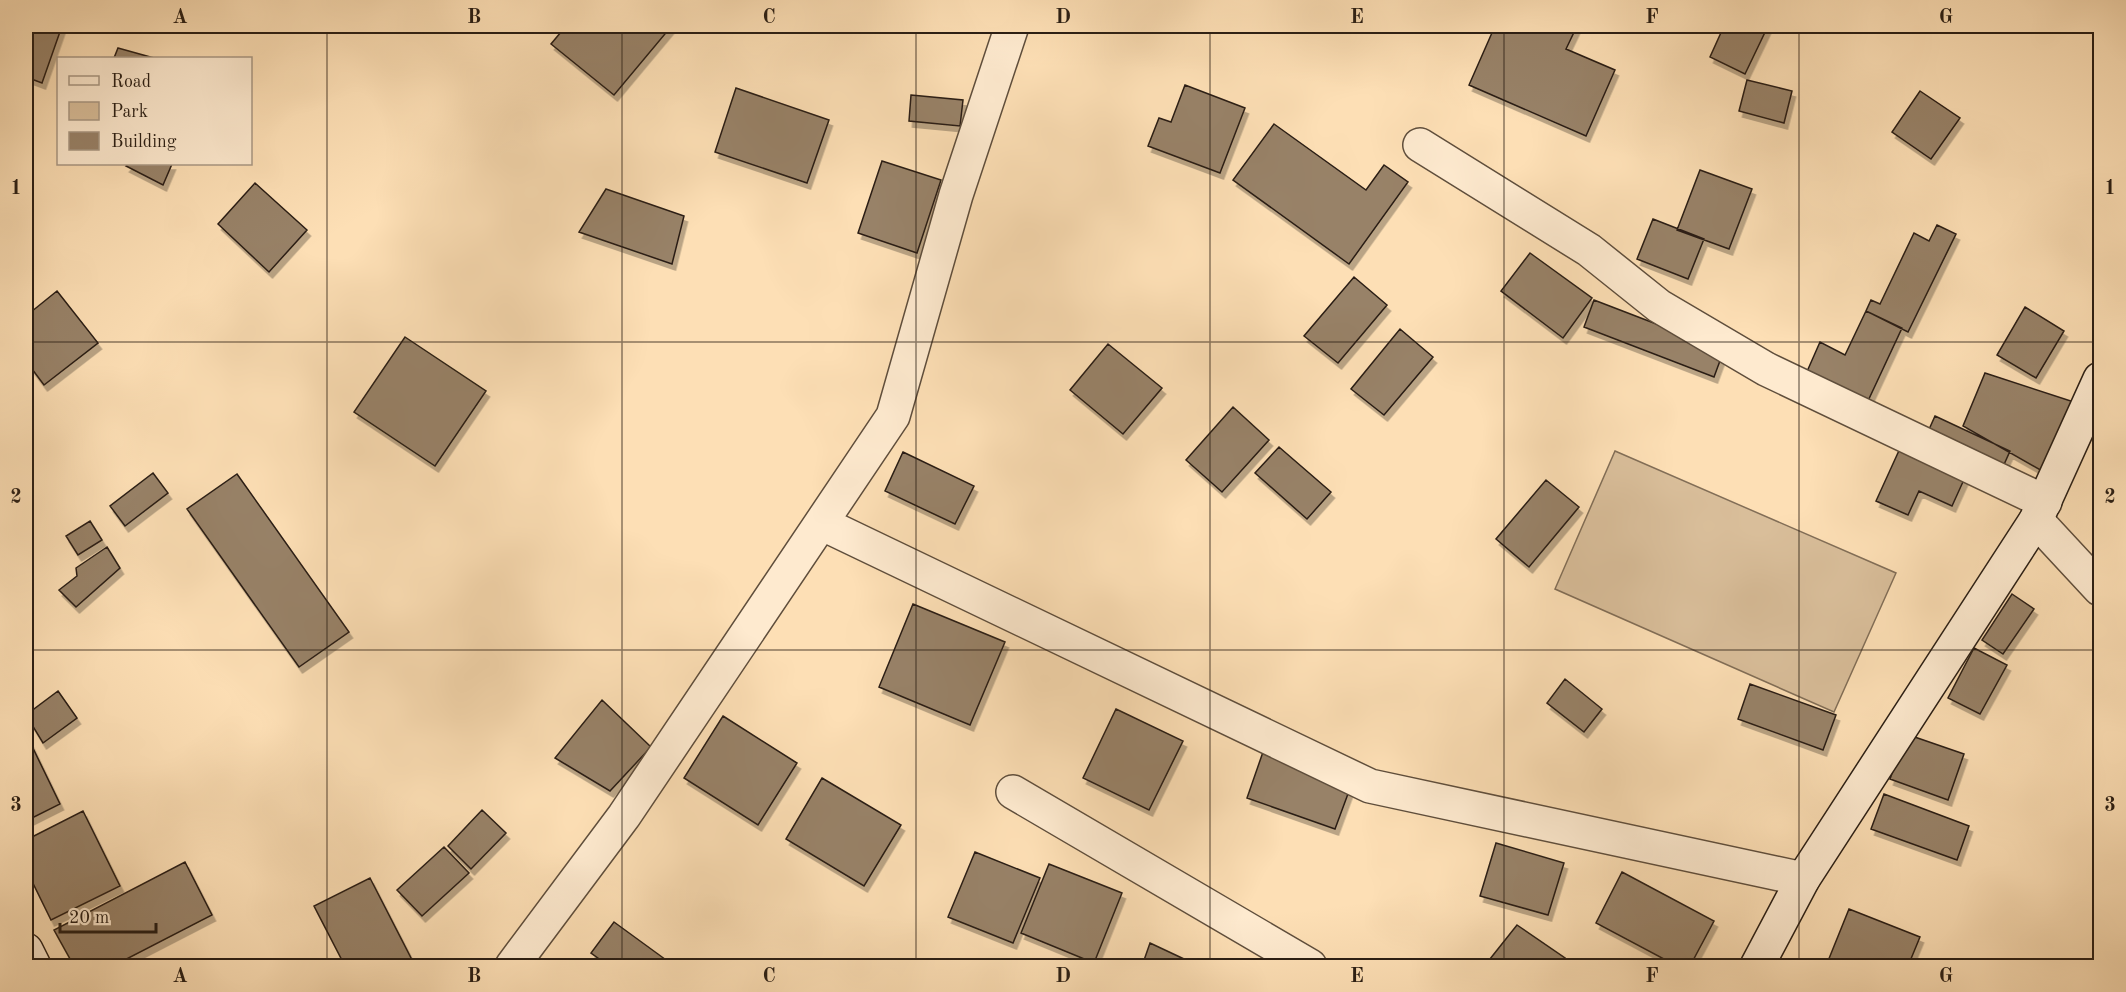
<svg xmlns="http://www.w3.org/2000/svg" width="2126" height="992" font-family="'Old Standard TT',serif">
	<defs>
		<filter id="shadow"><feDropShadow dx="3.5" dy="6" stdDeviation="0" flood-color="#0004"/></filter>
	</defs>
	<rect width="100%" height="100%" fill="#fddfb5"/>
	<filter id="stains"><feTurbulence type="fractalNoise" baseFrequency=".00333" numOctaves="4"/><feColorMatrix values="0 0 0 0 .2 0 0 0 0 .09 0 0 0 0 .02 0 0 0 .5 -.17"/></filter>
	<radialGradient id="worn" r=".72"><stop offset=".6" stop-color="#630" stop-opacity="0"/><stop offset="1" stop-color="#630" stop-opacity=".3"/></radialGradient>
	<!-- green -->
	<path fill="#d9be9a" stroke="#826e57" stroke-width="1.5" d="M1615 451 1896 573 1834 712 1555 589Z"/>
	<!-- building -->
	<path fill="#988268" stroke="#2a1e14" stroke-width="1.5" filter="url(#shadow)" d="M26 26H62L42 83 26 77Z
		M566 26H667L670 28 614 95 551 44Z
		M1495 26H1577L1566 49 1615 70 1586 136 1469 85Z
		M1724 26H1768L1745 74 1710 57Z
		M118 48 154 58H114Z
		M1747 80 1792 91 1784 123 1739 111Z
		M1185 85 1245 108 1220 173 1148 146 1159 118 1171 122Z
		M736 88 829 120 807 183 715 152Z
		M1920 91 1960 118 1931 159 1892 132Z
		M911 95 963 100 960 126 909 121Z
		M1274 124 1366 190 1384 165 1408 182 1349 264 1233 180Z
		M882 161 941 180 917 253 858 233Z
		M128 164H172L163 185 126 166Z
		M1700 170 1752 189 1729 249 1677 230Z
		M255 183 307 230 269 272 218 224Z
		M606 189 684 216 672 264 579 232Z
		M1653 219 1704 239 1688 279 1637 259Z
		M1937 225 1956 234 1908 332 1866 311 1871 300 1880 304 1914 233 1929 241Z
		M1530 253 1592 298 1563 338 1501 291Z
		M1354 277 1387 305 1338 363 1304 336Z
		M57 291 98 343 44 385 26 361V316Z
		M1594 300 1724 350 1714 377 1584 327Z
		M2025 307 2064 331 2036 378 1997 355Z
		M1866 311 1902 328 1867 403 1805 376 1820 342 1845 355Z
		M1400 329 1433 357 1384 415 1351 389Z
		M405 337 486 391 435 466 354 412Z
		M1108 344 1162 388 1123 434 1070 390Z
		M1985 373 2083 405 2051 476 1963 426Z
		M1233 407 1269 440 1222 492 1186 460Z
		M1935 416 2010 451 2002 469 1927 434Z
		M1902 444 1967 473 1952 506 1919 491 1908 515 1876 501Z
		M1279 447 1331 492 1307 519 1255 473Z
		M903 452 974 486 955 524 885 491Z
		M153 473 168 493 125 526 110 506Z
		M237 474 349 632 299 667 187 509Z
		M1546 480 1579 507 1529 567 1496 539Z
		M90 521 102 540 78 555 66 536Z
		M107 547 120 568 76 607 59 590 77 576 76 568Z
		M2012 594 2034 609 2003 654 1982 640Z
		M913 604 1005 642 970 725 879 687Z
		M1974 648 2007 665 1980 714 1948 698Z
		M1565 679 1602 709 1584 732 1547 703Z
		M1750 684 1836 715 1823 750 1738 719Z
		M58 691 77 718 43 743 26 715Z
		M602 700 651 747 610 791 555 758Z
		M1116 709 1183 741 1149 810 1083 778Z
		M723 716 797 763 758 825 684 778Z
		M1906 734 1964 754 1948 800 1890 779Z
		M30 742 60 804 26 821V744Z
		M1263 752 1352 783 1335 829 1247 798Z
		M822 778 901 825 864 886 786 839Z
		M1884 794 1969 826 1957 860 1871 829Z
		M482 810 506 833 471 869 448 846Z
		M83 811 120 886 51 920 26 869V840Z
		M1496 843 1564 863 1548 915 1480 896Z
		M444 847 469 873 422 916 397 890Z
		M975 852 1040 878 1013 943 948 917Z
		M185 862 212 915 113 966H74L54 930Z
		M1049 864 1122 893 1094 963 1021 933Z
		M1622 872 1714 921 1690 966H1677L1596 923Z
		M370 878 411 958 393 966H345L314 906Z
		M1849 909 1920 937 1908 966H1826Z
		M614 922 673 965 672 966H609L591 953Z
		M1517 925 1565 958 1559 966H1488L1486 964Z
		M1150 943 1199 966H1142Z"/>
	<g fill="none" stroke-linecap="round" stroke-linejoin="round">
		<defs>
			<path id="street" d="M1420 145 1589 250 1659 306 1766 369 2045 502
				M2036 520 2100 589
				M821 523 1370 786 1803 879
				M1013 792 1310 966
				M512 966 624 816 893 416 956 195 1012 26"/>
			<path id="secondary" d="M26 950 34 966
				M1757 966 1803 879 2036 520 2100 379"/>
		</defs>
		<!-- street casing -->
		<use href="#street" stroke="#5f4e3c" stroke-width="36"/>
		<!-- secondary casing -->
		<use href="#secondary" stroke="#2a1e14" stroke-width="36"/>
		<!-- street -->
		<use href="#street" stroke="#feeacf" stroke-width="33"/>
		<!-- secondary -->
		<use href="#secondary" stroke="#feeacf" stroke-width="33"/>
	</g>
	<!-- grid -->
	<path fill="none" stroke="#2a1e14" stroke-width="1.5" stroke-opacity="0.55" d="M327 26V966M622 26V966M916 26V966M1210 26V966M1504 26V966M1799 26V966M26 342H2100M26 650H2100"/>
	<!-- margin -->
	<rect width="2126" height="992" fill="none" stroke="#fddfb5" stroke-width="66"/>
	<!-- legend -->
	<rect x="57" y="57" width="195" height="108" fill="#feeacf" stroke="#a99884" stroke-width="1.5"/>
	<rect x="69" y="76" width="30" height="9" fill="#feeacf" stroke="#a99884" stroke-width="1.5"/>
	<text x="111" y="87" font-size="18" fill="#2a1e14">Road</text>
	<rect x="69" y="102" width="30" height="18" fill="#d9be9a" stroke="#a99884" stroke-width="1.5"/>
	<text x="111" y="117" font-size="18" fill="#2a1e14">Park</text>
	<rect x="69" y="132" width="30" height="18" fill="#988268" stroke="#a99884" stroke-width="1.5"/>
	<text x="111" y="147" font-size="18" fill="#2a1e14">Building</text>
	<!-- scale -->
	<path d="M60 923v9h96v-9" fill="none" stroke="#2a1e14" stroke-width="3"/>
	<text x="69" y="923" font-size="18" fill="#2a1e14" stroke="#feeacf" stroke-width="4.5" paint-order="stroke">20 m</text>
	<rect x="33" y="33" width="2060" height="926" fill="none" stroke="#2a1e14" stroke-width="2"/>
	<g font-size="20" text-anchor="middle" font-weight="bold" fill="#2a1e14">
		<text x="180" y="23">A</text>
		<text x="474" y="23">B</text>
		<text x="769" y="23">C</text>
		<text x="1063" y="23">D</text>
		<text x="1357" y="23">E</text>
		<text x="1652" y="23">F</text>
		<text x="1946" y="23">G</text>
		<text x="16" y="194">1</text>
		<text x="2110" y="194">1</text>
		<text x="16" y="503">2</text>
		<text x="2110" y="503">2</text>
		<text x="16" y="811">3</text>
		<text x="2110" y="811">3</text>
		<text x="180" y="982">A</text>
		<text x="474" y="982">B</text>
		<text x="769" y="982">C</text>
		<text x="1063" y="982">D</text>
		<text x="1357" y="982">E</text>
		<text x="1652" y="982">F</text>
		<text x="1946" y="982">G</text>
	</g>
	<rect width="100%" height="100%" filter="url(#stains)"/>
	<rect width="100%" height="100%" fill="url(#worn)"/>
</svg>
